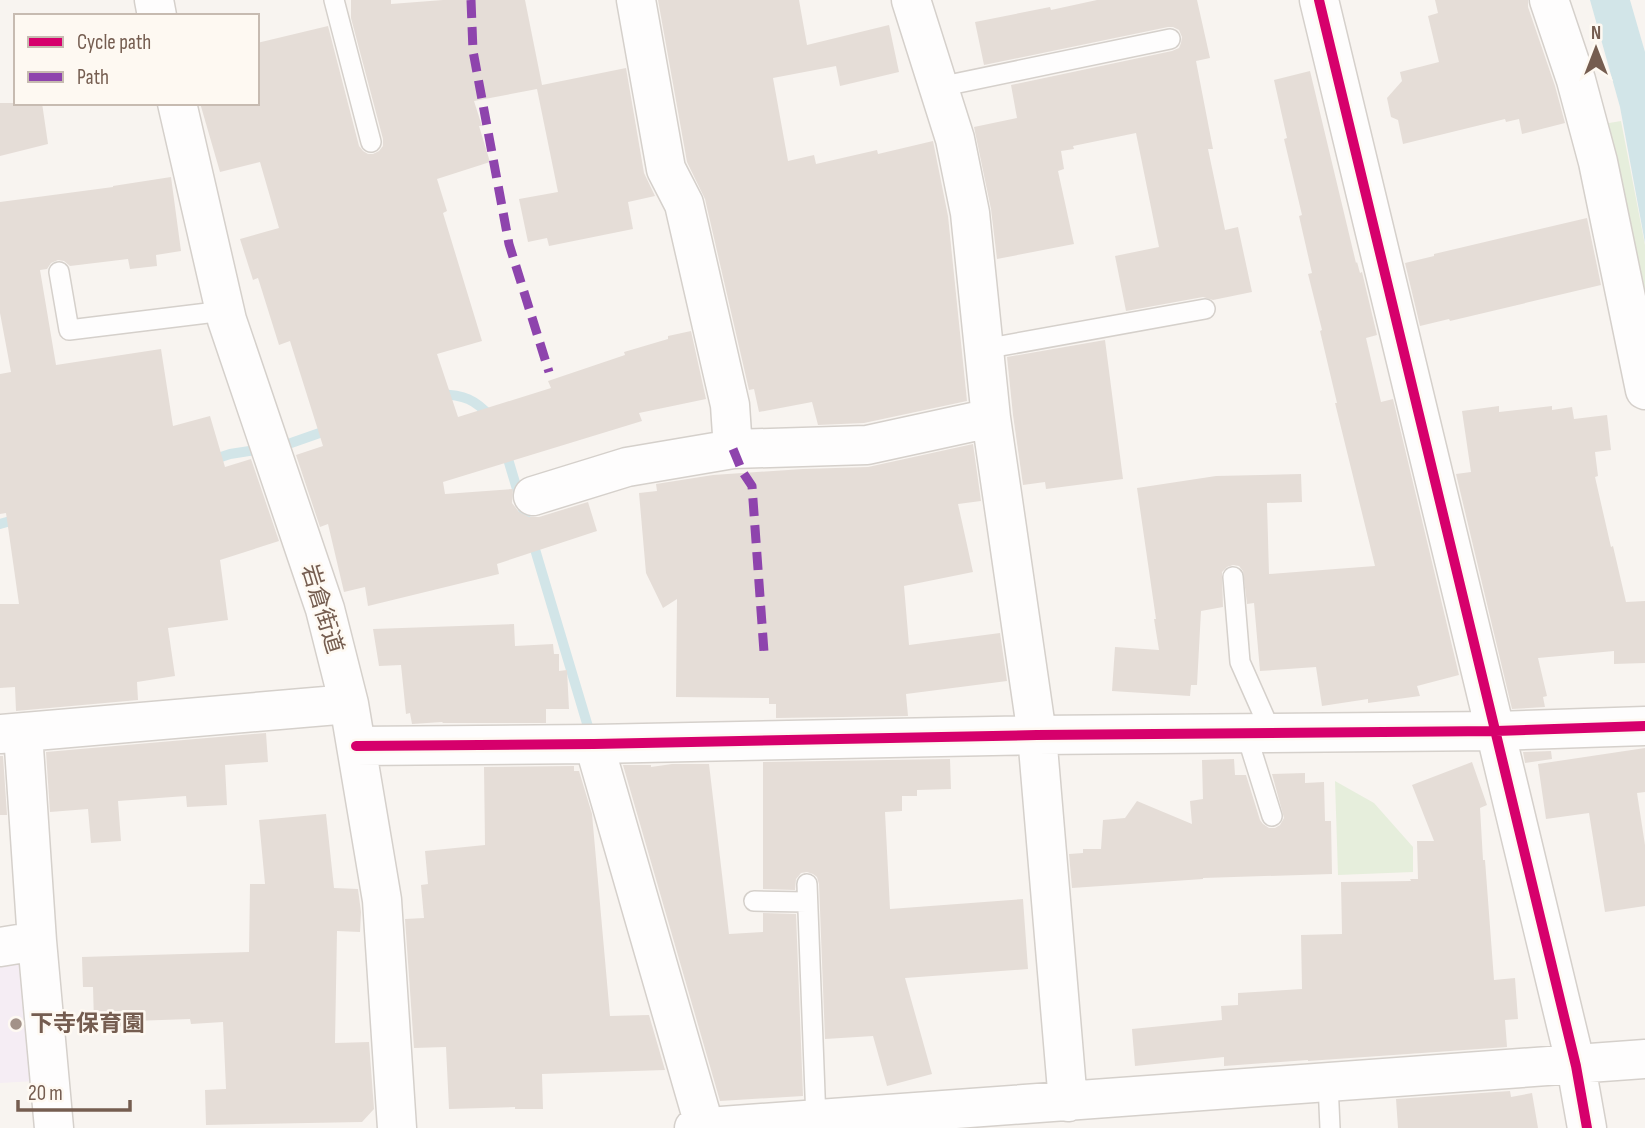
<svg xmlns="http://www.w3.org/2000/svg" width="1645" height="1128" font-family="'Sofia Sans Condensed','Noto Sans JP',sans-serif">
	<rect width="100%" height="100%" fill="#f8f4f0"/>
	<!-- education -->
	<path fill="#f5edf4" d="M11 959 27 966 36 1081 0 1083V960Z"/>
	<!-- green -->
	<path fill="#e6eedc" d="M1621 121 1645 245V292L1603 124Z
		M1335 781 1374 803 1413 847V872L1338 875Z"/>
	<!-- water -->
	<path fill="#d2e5e8" d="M1590 0H1630L1645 52V243L1620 107Z"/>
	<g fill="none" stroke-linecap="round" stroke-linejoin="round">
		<!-- stream -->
		<path stroke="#d2e5e8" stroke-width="10" d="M439 394C464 395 475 399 492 418
			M291 443 331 429
			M505 449 589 730
			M209 461 230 454 256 450
			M0 524 21 518"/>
	</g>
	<!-- building -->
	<path fill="#e5ddd7" d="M351 0H391V4L443 0H525L542 85 626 68 644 173 655 196 628 202 633 229 549 246 547 238 528 242 519 199 558 192 537 89 474 101 482 126H479L490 162 437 179 447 211 443 213 482 341 437 354 458 417 551 388 548 381 625 355 624 352 668 339V336L691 331 706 399 639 413 642 421 443 482 445 494 513 489 512 503 519 512 529 517H539L588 502 597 531 497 564 499 574 368 606 365 587 344 592 328 524 320 527 296 455 323 446 290 341 279 345 258 278 253 280 240 239 279 228 260 162 220 172 200 103H257V43L328 26 359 146 363 151 368 154H373L379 151 383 146V139L351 18Z
		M658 0H799L807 45 889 25 899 72 840 86 836 66 773 78 788 161 814 155 816 164 877 150 878 154 933 141 948 216 967 401 864 423 818 425 812 402 759 412 754 389 749 390 705 199 687 162Z
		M1097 0H1197L1210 58 1196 61 1213 149H1208L1225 230 1238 227 1252 292 1213 300 1203 297 1126 311 1115 256 1159 247 1136 133 1073 146 1074 149 1061 151 1064 169 1058 171 1074 244 997 259 991 209 974 127 1017 118 1011 85 1172 51 1179 48 1181 43 1182 37 1179 30 1173 27H1168L984 65 975 22 1050 7 1051 10Z
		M1435 0H1528V7L1555 86 1565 123 1522 134 1519 119 1506 122 1505 119 1403 144 1398 120 1391 117 1387 98 1402 81 1400 72 1439 62 1428 16 1438 13Z
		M1310 71 1356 263 1357 262 1360 273 1362 272 1377 335 1366 338 1381 402 1393 399 1459 675 1417 686 1420 696 1368 703V699L1322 706 1316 667 1260 671 1254 603 1247 604 1243 571 1239 566 1233 565 1227 567 1222 572 1223 607 1201 611 1197 685H1191L1190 696 1112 691 1115 647 1159 650 1154 619H1156L1137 488 1216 476 1301 474 1302 502 1267 503 1269 574 1375 566 1335 403H1337L1320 331 1322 330 1308 274 1312 273 1299 216 1302 215 1284 139 1287 138 1274 80Z
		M0 103H42L48 144 0 156Z
		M171 177 181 251 156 255 157 266 130 269 128 259 70 266 64 261 58 260 51 263 47 269 40 270 56 365 161 349 173 426 210 416 225 467 251 459 279 541 220 560 228 620 168 628 175 676 137 682 138 700 16 711 15 687 0 688V604H19L6 513 0 514V374L11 372 0 313V202L113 187V186Z
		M1587 218 1601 285 1450 321 1449 319 1420 326 1405 263 1434 256V254Z
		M1105 340 1123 479 1046 489 1045 482 1023 485 1013 415 1007 357Z
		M1499 406V412L1552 406V410L1572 407 1574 419 1607 415 1611 450 1595 452 1598 476 1595 477 1611 547 1613 546 1626 602 1645 601V663L1614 664V651L1538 658 1547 696 1543 697 1545 707 1512 709 1456 474 1471 472 1462 411Z
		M973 444 981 501 958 504 973 572 904 586 909 645 1000 633 1007 681 906 694 908 716 776 718V704H769V698L676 697 677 599 663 608 646 573 639 493 657 491 656 484 713 475 803 469 868 467Z
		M514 624 515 646 553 644 554 654H559V671L567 670 569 709H546V723H443L442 722 412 724 410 713 406 714 401 665 379 666 373 629Z
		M266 733 268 762 225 765 227 805 187 807 186 796 118 801 121 841 91 843 88 809 50 812 46 752Z
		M1645 748V792L1637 793 1645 845V906L1605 912 1589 813 1546 819 1538 764Z
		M1551 751 1552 759 1525 763 1523 752Z
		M0 756H3L7 815H0Z
		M950 759 951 789 917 790V796H902V811L885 812 890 909 1023 899 1028 969 905 978 932 1074 887 1086 873 1036 825 1039 819 884 817 877 813 874 807 872 801 873 796 879 795 890 763 889V762Z
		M1234 759 1235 775H1246L1260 820 1263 824 1269 828H1275L1280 825 1284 818 1272 774 1305 773V783L1324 782 1325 821H1331L1332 874 1203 878V879L1072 888 1069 854 1083 853V849H1101L1103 820 1125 818 1137 801 1192 824 1190 801 1203 799 1202 760Z
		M1472 762 1487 805 1480 808 1483 860H1485L1494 980 1515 978 1518 1019 1505 1020 1507 1047 1308 1061V1060L1224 1066V1057L1135 1066 1132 1029 1222 1020 1221 1006 1238 1005V993L1302 989 1301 935 1342 934 1341 882 1411 881 1410 879H1418L1417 841H1434L1412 785Z
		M672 764H709L729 934 763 932V913L796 914 803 1096 720 1101 623 765H651V767Z
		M574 766V771H579L592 814 610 1016 649 1015 665 1070 542 1074 543 1109H515V1107L449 1109 446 1047 414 1048 405 919 424 918 421 885 428 884 425 851 485 845 484 767Z
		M326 814 334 888 358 889 361 912 360 932 337 931 335 1043 369 1042 374 1109 362 1122 206 1125 205 1090 226 1089 223 1022 191 1024 190 1019 133 1021V1026L104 1027V1021L94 1022 93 987H83L82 957 249 952 250 884H265L259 820Z
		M1510 1091 1511 1097 1532 1093 1538 1128H1398L1396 1099Z"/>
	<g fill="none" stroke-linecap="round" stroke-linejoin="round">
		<defs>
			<path id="service" d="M334 0 371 142
				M939 87 1170 39
				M59 272 69 330 224 311
				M984 349 1205 309
				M1233 577 1240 662 1271 732
				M1246 733 1272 816
				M807 884 816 1120
				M754 901 807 902
				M1328 1083 1330 1128"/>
			<path id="minor" d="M154 0 157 16
				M636 0 666 169 684 204 730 405 733 449
				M911 0 955 139 970 213 991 418 1037 735 1068 1102
				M1319 0 1576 1066 1587 1128
				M1549 0 1576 80 1598 162 1645 390
				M177 103 227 320 325 609 349 704 382 900 397 1128
				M533 496 627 467 733 449 867 445 991 418
				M23 733 37 941
				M0 734 349 704
				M594 744 705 1128
				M356 746 594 744 1037 735 1496 731 1645 726
				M0 947 37 941 54 1128
				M694 1128 1645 1059"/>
		</defs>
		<!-- service casing -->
		<use href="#service" stroke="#d5d0cb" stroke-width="22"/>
		<!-- minor casing -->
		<use href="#minor" stroke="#d5d0cb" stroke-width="41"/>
		<!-- service -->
		<use href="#service" stroke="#fefdfd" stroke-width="19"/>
		<!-- minor -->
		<use href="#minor" stroke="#fefdfd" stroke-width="38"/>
		<!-- quiet -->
		<path stroke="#8e44ad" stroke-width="9" stroke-dasharray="18 9" stroke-linecap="butt" d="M471 0 473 51 509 244 549 372
			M733 449 742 471 752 486 764 652"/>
		<defs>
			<path id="cycleway" d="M1319 0 1576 1066 1587 1128
				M356 746 594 744 1037 735 1496 731 1645 726"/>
		</defs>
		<!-- cycleway casing -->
		<use href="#cycleway" stroke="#fef9f2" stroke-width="15"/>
		<!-- cycleway -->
		<use href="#cycleway" stroke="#d6006c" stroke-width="10"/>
	</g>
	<!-- markers -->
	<circle fill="#a39288" stroke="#fef9f2" stroke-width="2.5" cx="16" cy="1024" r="7"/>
	<g text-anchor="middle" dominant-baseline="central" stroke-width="5" stroke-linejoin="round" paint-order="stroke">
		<!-- street labels -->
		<g font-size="23" fill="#755d50" stroke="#fef9f2">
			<text transform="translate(322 609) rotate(73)">岩倉街道</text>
		</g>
		<!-- poi labels -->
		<g font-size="23" font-weight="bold" fill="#755d50" stroke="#fef9f2" text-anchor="start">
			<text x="30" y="1024">下寺保育園</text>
		</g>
	</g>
	<!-- legend -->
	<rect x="14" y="14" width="245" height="91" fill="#fef9f2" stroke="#c7bbb1" stroke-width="2"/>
	<rect x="28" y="37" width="35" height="10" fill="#d6006c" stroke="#c7bbb1" stroke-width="2"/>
	<text x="77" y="49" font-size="21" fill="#755d50">Cycle path</text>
	<rect x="28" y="72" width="35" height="10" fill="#8e44ad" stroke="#c7bbb1" stroke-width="2"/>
	<text x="77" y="84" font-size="21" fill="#755d50">Path</text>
	<!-- north arrow -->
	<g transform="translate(1596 49)" stroke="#fef9f2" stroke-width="5" paint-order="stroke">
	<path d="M0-5L12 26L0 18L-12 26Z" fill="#755d50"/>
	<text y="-10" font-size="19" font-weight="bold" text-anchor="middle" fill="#755d50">N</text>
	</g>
	<!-- scale -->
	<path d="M18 1100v10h112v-10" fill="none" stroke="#755d50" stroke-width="3.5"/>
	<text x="28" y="1100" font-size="21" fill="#755d50" stroke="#fef9f2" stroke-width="5" paint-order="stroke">20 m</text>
</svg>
